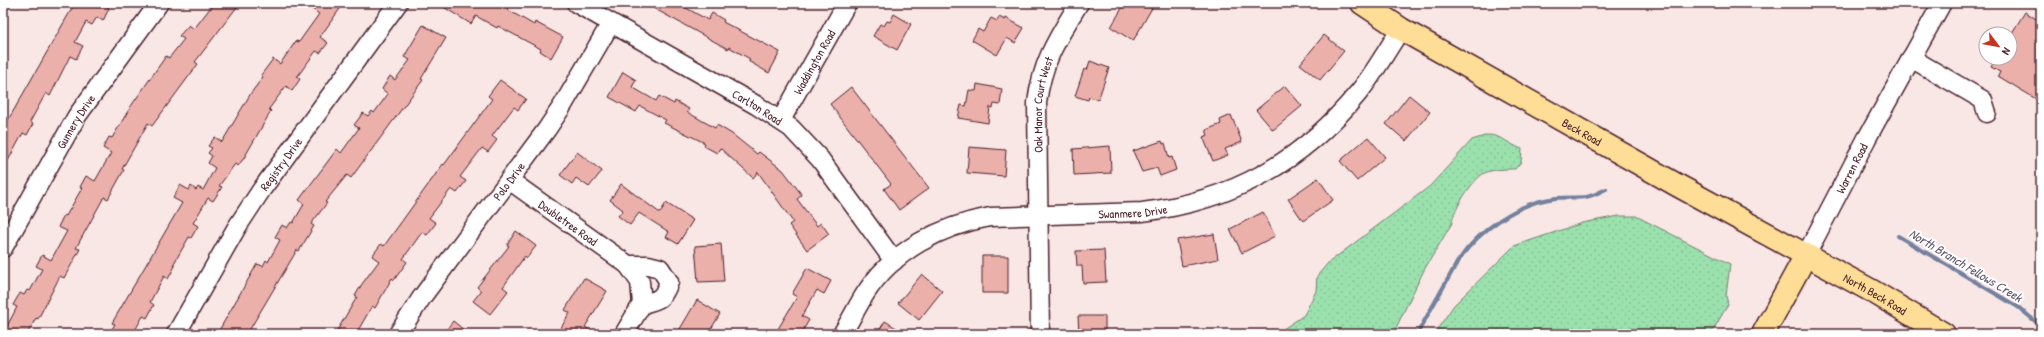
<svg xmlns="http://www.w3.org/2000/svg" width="2044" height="337" font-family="'Patrick Hand',sans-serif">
	<defs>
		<pattern id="grass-dots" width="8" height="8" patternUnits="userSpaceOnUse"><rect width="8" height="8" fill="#9be1ae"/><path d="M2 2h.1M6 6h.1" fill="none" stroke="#87c196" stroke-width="1.8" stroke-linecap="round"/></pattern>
	</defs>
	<rect width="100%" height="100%" fill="#f9e7e6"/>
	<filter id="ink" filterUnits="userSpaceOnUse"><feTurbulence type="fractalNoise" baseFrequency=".025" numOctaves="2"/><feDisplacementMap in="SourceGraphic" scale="8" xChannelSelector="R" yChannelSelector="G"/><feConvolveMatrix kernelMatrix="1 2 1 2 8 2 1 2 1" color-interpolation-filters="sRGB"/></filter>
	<g filter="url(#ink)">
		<!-- grass -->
		<path fill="url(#grass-dots)" stroke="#72806c" d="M1488 135C1501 135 1510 145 1522 149L1521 162 1515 169C1506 169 1496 169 1487 172 1475 175 1453 210 1452 223L1424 270 1393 334H1276L1304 315 1316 291 1317 276 1328 263 1430 186 1472 140Z
			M1619 216H1636L1730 264 1726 296 1728 304 1711 334H1434L1454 305 1514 246 1582 223Z"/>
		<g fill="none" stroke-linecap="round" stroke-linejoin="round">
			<!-- stream -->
			<path stroke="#73809e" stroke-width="4" d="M1898 236 2018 307 2041 326
				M1417 334 1458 261C1478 231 1518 202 1556 198 1566 197 1576 198 1586 197 1593 196 1600 192 1606 189"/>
		</g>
		<!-- building -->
		<path fill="#ecb0ab" stroke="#4a1f2b" d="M75 3H100L109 8 103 21 97 17 92 25 86 22 75 42 83 46 76 59 70 56 50 96 46 93 30 122 33 124 27 135 23 133 3 170V129Z
			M214 3H240L195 62 198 64 152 126 148 123 122 169 124 170 108 199 104 197 76 248 80 249 64 278 60 276 38 319 36 318 27 334H3L17 307 13 305 20 293 24 295 27 290 30 291 42 269 36 266 42 255 51 260 67 231 58 227 64 215 66 216 82 188 80 187 86 176 95 181 111 153 103 148 109 137 112 138 131 106 166 56 169 58 184 39 179 36 189 25 194 29Z
			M304 3H344L320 37 328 43 320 53 316 51 297 77 300 79 292 91 286 86 269 109 271 111 244 158 238 166 235 164 219 186 222 187 213 201 208 198 193 223 198 226 191 238 189 237 173 265 175 266 168 279 164 276 150 302 154 305 147 318 143 316 133 334H109L115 324 112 323 182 203 173 198 180 185 189 190 191 186 196 190 198 187 203 190 215 168 208 163 212 156 208 153 212 148 208 146 215 137 222 142 251 93 263 77 261 75 273 59 280 64 296 41 299 42 319 14Z
			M437 3H502L509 7 508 10 534 25 535 22 563 37 551 58 540 51 541 49 498 26 497 28 476 16 471 24Z
			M644 3H677L708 20 712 13 724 20 723 22 780 52 769 73 748 61 750 59 729 47 728 49Z
			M1125 3H1143L1152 8 1133 41 1111 27Z
			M2025 12 2041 22V102L1998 76 2000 72 1991 67 1996 58H2010V36Z
			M894 14 911 24 897 50 873 36 880 24 884 26 887 21 890 22Z
			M999 17 1005 20 1006 18 1024 28 1015 43 1007 38 997 55 972 40 978 29 983 32 991 18 997 21Z
			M423 25 446 38 421 79 423 80 351 178 347 175 325 202 327 203 311 224 314 226 299 251 297 250 247 334H217L257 264 263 266 266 260 268 262 280 240 275 237 282 225 287 228 291 222 293 223 304 204 299 200 337 149 341 153 359 128 354 125 363 113 368 116 372 111 374 113 388 94 382 89 390 76 395 80 410 60 404 57Z
			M1324 35 1344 51 1320 80 1300 64Z
			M1090 61 1109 68 1098 100 1089 97 1088 100 1075 96 1084 69 1087 70Z
			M623 72 636 80 632 87 656 101 659 96 674 104 675 101 689 109 687 112 715 128 717 125 732 134 757 154 759 152 783 170 802 195 797 199 817 226 821 223 829 234 807 250 789 225 793 222 758 172 753 178 720 148 717 153 704 146 705 143 664 123 666 120 640 106 636 112 609 97Z
			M500 80 526 99 518 110 514 107 492 136 497 140 488 152 482 148 460 177 466 181 457 193 451 189 429 218 436 223 427 235 422 232 403 259 407 262 394 280 392 278 375 308 372 306 356 334H335L357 297 355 296 362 284 379 261 372 256 381 244 384 246 443 164 444 165 492 99 488 96Z
			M977 84 1002 89 1000 105 994 104 993 108 990 107 988 123 958 118 961 105 966 106 969 90 976 91Z
			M1285 86 1302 106 1273 130 1256 110Z
			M851 87 929 188 899 210 884 189 891 184 830 104Z
			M1409 95 1430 112 1406 141 1386 124Z
			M1231 115 1242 142 1225 149 1228 155 1213 161 1203 137 1208 135 1206 130 1221 124 1220 120Z
			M1368 137 1385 157 1357 181 1340 161Z
			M1162 141 1163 144 1165 143 1169 158 1172 157 1176 170 1160 176 1157 168 1142 172 1133 151Z
			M1110 146 1111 173 1074 175 1073 149Z
			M969 147 1006 150 1004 176 967 173Z
			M577 152 602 171 589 187 576 178 572 184 560 175Z
			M1318 178 1333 200 1303 221 1288 199Z
			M621 184 660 213 666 203 693 220 678 244 666 237 669 232 639 213 630 225 618 216 623 210 610 200Z
			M1263 212 1275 236 1242 253 1230 229Z
			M516 231 536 246 527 258 525 256 503 287 508 291 490 314 473 301 481 291 477 287 509 246 507 245Z
			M1214 234 1218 259 1182 266 1177 240Z
			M721 244 724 281 698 282 695 246Z
			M1104 250 1106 282 1083 283 1082 266H1077L1076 251Z
			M982 256H1008V293H982Z
			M807 268 831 281 824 294 817 290 802 316 809 320 801 334H775L797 297 792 294Z
			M922 274 942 291 919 320 898 303Z
			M584 278 607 291 585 327 597 334H557L570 313 565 310Z
			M697 300 720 314 708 334H677Z
			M1078 316H1105V334H1079Z
			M453 321 469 334H443Z
			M885 321 906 334H877Z"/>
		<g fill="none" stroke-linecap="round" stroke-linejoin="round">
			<defs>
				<g id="minor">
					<path id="s1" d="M576 3 756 105 791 128 820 159 894 261"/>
					<path d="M1911 58 1983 100 1987 113"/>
					<path id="s2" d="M781 120 847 3"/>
					<path id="s3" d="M509 180 628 265H648L660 268 669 282C663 299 659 300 642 304L624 334"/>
					<path id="s4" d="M3 248 77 116 159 3"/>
					<path id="s5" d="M1806 255 1867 138 1942 3"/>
					<path d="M628 265 640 282 642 304"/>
					<path id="s6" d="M176 334 237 227 262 189 398 3"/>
					<path id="s7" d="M398 334 422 297 547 129 563 105 611 23"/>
					<path id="s8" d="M842 334C850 321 857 307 865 294 893 250 941 226 990 217L1142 212C1232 201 1302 162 1359 92 1375 72 1387 50 1401 29"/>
					<path id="s9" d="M1040 334 1037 103C1042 61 1058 38 1079 3"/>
				</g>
				<g id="major">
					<path id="s10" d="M1362 3 1401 29 1677 185 1872 291 1944 334"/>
					<path d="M1763 334 1806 255"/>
				</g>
			</defs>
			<!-- minor casing -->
			<use href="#minor" stroke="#4a1f2b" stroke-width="21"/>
			<!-- major casing -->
			<use href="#major" stroke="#4a1f2b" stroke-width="25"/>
			<!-- minor -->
			<use href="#minor" stroke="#fff" stroke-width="18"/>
			<!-- major -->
			<use href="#major" stroke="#fedd96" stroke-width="22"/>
		</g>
	</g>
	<g text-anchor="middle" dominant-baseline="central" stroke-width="4" stroke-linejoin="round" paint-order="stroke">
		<!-- street labels -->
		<g font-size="12" fill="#4a1f2b" stroke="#fff">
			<text stroke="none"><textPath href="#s2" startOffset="67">Waddington Road</textPath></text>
			<text stroke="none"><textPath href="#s9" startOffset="230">Oak Manor Court West</textPath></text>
			<text stroke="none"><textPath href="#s1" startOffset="209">Carlton Road</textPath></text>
			<text stroke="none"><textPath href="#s4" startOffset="146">Gunnery Drive</textPath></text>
			<text stroke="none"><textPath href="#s10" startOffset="255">Beck Road</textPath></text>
			<text stroke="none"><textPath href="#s6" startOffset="200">Registry Drive</textPath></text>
			<text stroke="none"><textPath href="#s5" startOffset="98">Warren Road</textPath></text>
			<text stroke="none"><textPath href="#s7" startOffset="189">Polo Drive</textPath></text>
			<text stroke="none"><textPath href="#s8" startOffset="340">Swanmere Drive</textPath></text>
			<text stroke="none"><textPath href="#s3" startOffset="73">Doubletree Road</textPath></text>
			<text stroke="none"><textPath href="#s10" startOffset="590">North Beck Road</textPath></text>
		</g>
		<!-- water labels -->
		<g font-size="13" font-style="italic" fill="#62586e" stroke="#fff">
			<text transform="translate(1966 265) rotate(31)">North Branch Fellows Creek</text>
		</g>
	</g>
	<!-- margin -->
	<rect width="2044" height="337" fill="none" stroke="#fff" stroke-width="16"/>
	<rect x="8" y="8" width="2028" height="321" fill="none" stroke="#4a1f2b" stroke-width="1.5" filter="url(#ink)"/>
	<!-- north arrow -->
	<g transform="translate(1998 46) rotate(122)"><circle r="19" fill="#ffffff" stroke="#b7a5aa"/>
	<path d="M0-3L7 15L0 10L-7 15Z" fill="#c8321e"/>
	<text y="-6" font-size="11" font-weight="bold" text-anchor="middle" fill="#4a1f2b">N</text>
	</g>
</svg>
